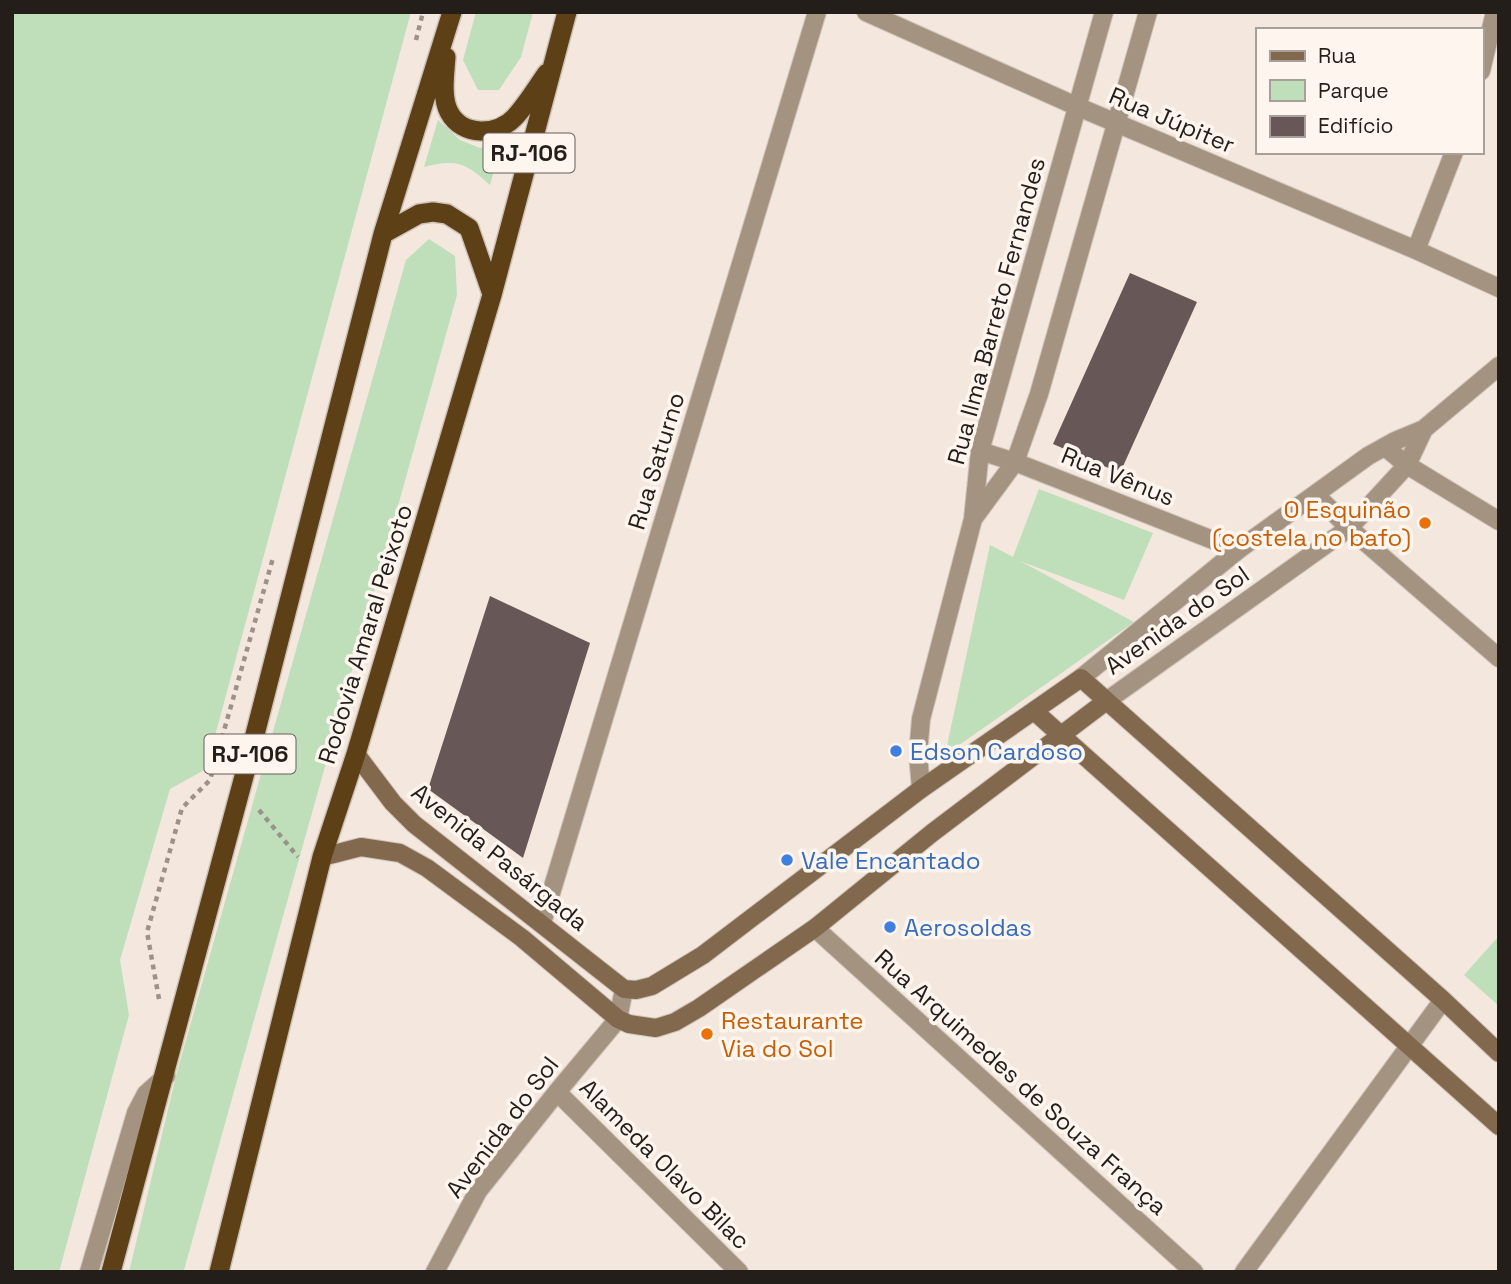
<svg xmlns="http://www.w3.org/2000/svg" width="1511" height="1284" font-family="'Space Grotesk',sans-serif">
	<rect width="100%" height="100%" fill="#f4e7dd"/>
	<!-- green -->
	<path fill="#bedfba" d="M12 12H411L206 769 170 789 120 960 129 1015 59 1272H12Z
		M476 12H533L521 57 499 90H478L463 60Z
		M438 120 460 140 480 148 502 141 490 185C465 162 457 159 424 167Z
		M429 239 455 256 457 295 184 1270V1272H129L177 1072 406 260Z
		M1039 489 1153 533 1124 600 1020 561 1134 622 945 755 990 545 1013 557Z
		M1499 936V1006L1464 975Z"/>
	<!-- building -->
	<path fill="#675857" d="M1130 273 1197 302 1120 473 1053 444Z
		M490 596 590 643 523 858 428 789Z"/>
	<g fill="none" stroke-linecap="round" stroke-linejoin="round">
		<defs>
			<path id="minor" d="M866 12 1076 106 1416 250 1499 288
				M1481 71 1495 12
				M1416 250 1454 152
				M1385 447 1407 465 1499 521
				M980 451 1015 462 1238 550
				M1316 495 1349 528 1499 658
				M973 519 1015 462 1039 394 1148 12
				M921 789 918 754 921 719 973 519 980 451 1104 12
				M815 928 1194 1272
				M557 1092 739 1272
				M435 1272 478 1191 557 1092 618 1019 624 989
				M1244 1272 1443 1000"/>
			<path id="tertiary" d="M1081 678 1238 550 1368 456 1395 441 1424 429 1499 366
				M1105 702 1349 528 1407 465 1424 429
				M542 923 817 12
				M89 1272 136 1113 146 1094 166 1076"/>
			<path id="secondary" d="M1034 711 1499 1126
				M356 754 393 803 414 824 624 989 636 990 652 986 703 955 921 789 1081 678 1443 1000 1499 1053
				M322 857 361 847 400 853 427 868 522 938 618 1019 629 1024 656 1028 675 1022 699 1008 815 928 932 833 1105 702"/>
			<path id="trunk" d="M446 57C445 73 441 97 449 112 462 137 498 136 515 117 527 104 537 87 547 73
				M383 234 419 214 433 212 447 214 469 228 492 294
				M111 1272 250 754 383 234 452 12
				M219 1272 322 857 356 754 492 295 567 12"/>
		</defs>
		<!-- minor casing -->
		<use href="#minor" stroke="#cec3ba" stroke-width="20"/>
		<!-- tertiary casing -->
		<use href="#tertiary" stroke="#cec3ba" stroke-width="20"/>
		<!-- secondary casing -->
		<use href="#secondary" stroke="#cec3ba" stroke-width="20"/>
		<!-- trunk casing -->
		<use href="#trunk" stroke="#cec3ba" stroke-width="22"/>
		<!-- path -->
		<path stroke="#9b928a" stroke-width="4.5" stroke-dasharray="5 5" stroke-linecap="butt" d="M416 40 423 12
			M259 810 298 857
			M159 999 147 932 182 808 210 780 273 558"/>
		<!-- minor -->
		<use href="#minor" stroke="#a49381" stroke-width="18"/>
		<!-- tertiary -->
		<use href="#tertiary" stroke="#a49381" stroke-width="18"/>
		<!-- secondary -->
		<use href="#secondary" stroke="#82694e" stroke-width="18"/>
		<!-- trunk -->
		<use href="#trunk" stroke="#5e4016" stroke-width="19"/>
	</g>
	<!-- markers -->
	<g fill="#e8710a" stroke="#fef5ef" stroke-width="2.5">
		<circle cx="1425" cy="523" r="7"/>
		<circle cx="707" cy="1034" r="7"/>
	</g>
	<g fill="#3f7fe0" stroke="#fef5ef" stroke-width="2.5">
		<circle cx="896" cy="751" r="7"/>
		<circle cx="787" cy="860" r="7"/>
		<circle cx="890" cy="927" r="7"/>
	</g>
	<g text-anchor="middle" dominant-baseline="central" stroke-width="7" stroke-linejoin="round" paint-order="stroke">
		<!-- shield labels -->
		<g fill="#fef5ef" stroke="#655e5a" stroke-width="2">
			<rect x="483.5" y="133.5" width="91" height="39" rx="5"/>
			<rect x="204.5" y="734.5" width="91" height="39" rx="5"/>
		</g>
		<g font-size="23" font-weight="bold" fill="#231e1a">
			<text x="529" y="153">RJ-106</text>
			<text x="250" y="754">RJ-106</text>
		</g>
		<!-- street labels -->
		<g font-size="24" fill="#231e1a" stroke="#fef5ef">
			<text transform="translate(1172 120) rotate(23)">Rua Júpiter</text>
			<text transform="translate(996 311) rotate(-75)">Rua Ilma Barreto Fernandes</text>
			<text transform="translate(656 461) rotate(-73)">Rua Saturno</text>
			<text transform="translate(1118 476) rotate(22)">Rua Vênus</text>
			<text transform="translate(1177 620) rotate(-35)">Avenida do Sol</text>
			<text transform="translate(365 634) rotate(-73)">Rodovia Amaral Peixoto</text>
			<text transform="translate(500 857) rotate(39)">Avenida Pasárgada</text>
			<text transform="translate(1021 1082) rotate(42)">Rua Arquimedes de Souza França</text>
			<text transform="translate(502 1127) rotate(-53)">Avenida do Sol</text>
			<text transform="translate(665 1164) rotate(45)">Alameda Olavo Bilac</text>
		</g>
		<!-- food labels -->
		<g font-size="24" fill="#c56008" stroke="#fef5ef" text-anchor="end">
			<text x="1411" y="509">O Esquinão<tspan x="1411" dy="28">(costela no bafo)</tspan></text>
			<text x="721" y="1020" text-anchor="start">Restaurante<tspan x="721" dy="28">Via do Sol</tspan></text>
		</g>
		<!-- shop labels -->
		<g font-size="24" fill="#366cbe" stroke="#fef5ef" text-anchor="start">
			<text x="910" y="751">Edson Cardoso</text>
			<text x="801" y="860">Vale Encantado</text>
			<text x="904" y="927">Aerosoldas</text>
		</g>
	</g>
	<!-- border -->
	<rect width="1511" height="1284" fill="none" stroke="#231e1a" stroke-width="28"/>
	<!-- legend -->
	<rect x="1256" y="28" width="228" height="126" fill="#fef5ef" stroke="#a69f9a" stroke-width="2"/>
	<rect x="1270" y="51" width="35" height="10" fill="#82694e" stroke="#a69f9a" stroke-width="2"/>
	<text x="1318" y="63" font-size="21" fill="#231e1a">Rua</text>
	<rect x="1270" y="80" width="35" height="21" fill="#bedfba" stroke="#a69f9a" stroke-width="2"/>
	<text x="1318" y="98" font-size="21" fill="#231e1a">Parque</text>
	<rect x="1270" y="116" width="35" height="21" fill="#675857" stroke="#a69f9a" stroke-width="2"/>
	<text x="1318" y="133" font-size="21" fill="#231e1a">Edifício</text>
</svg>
